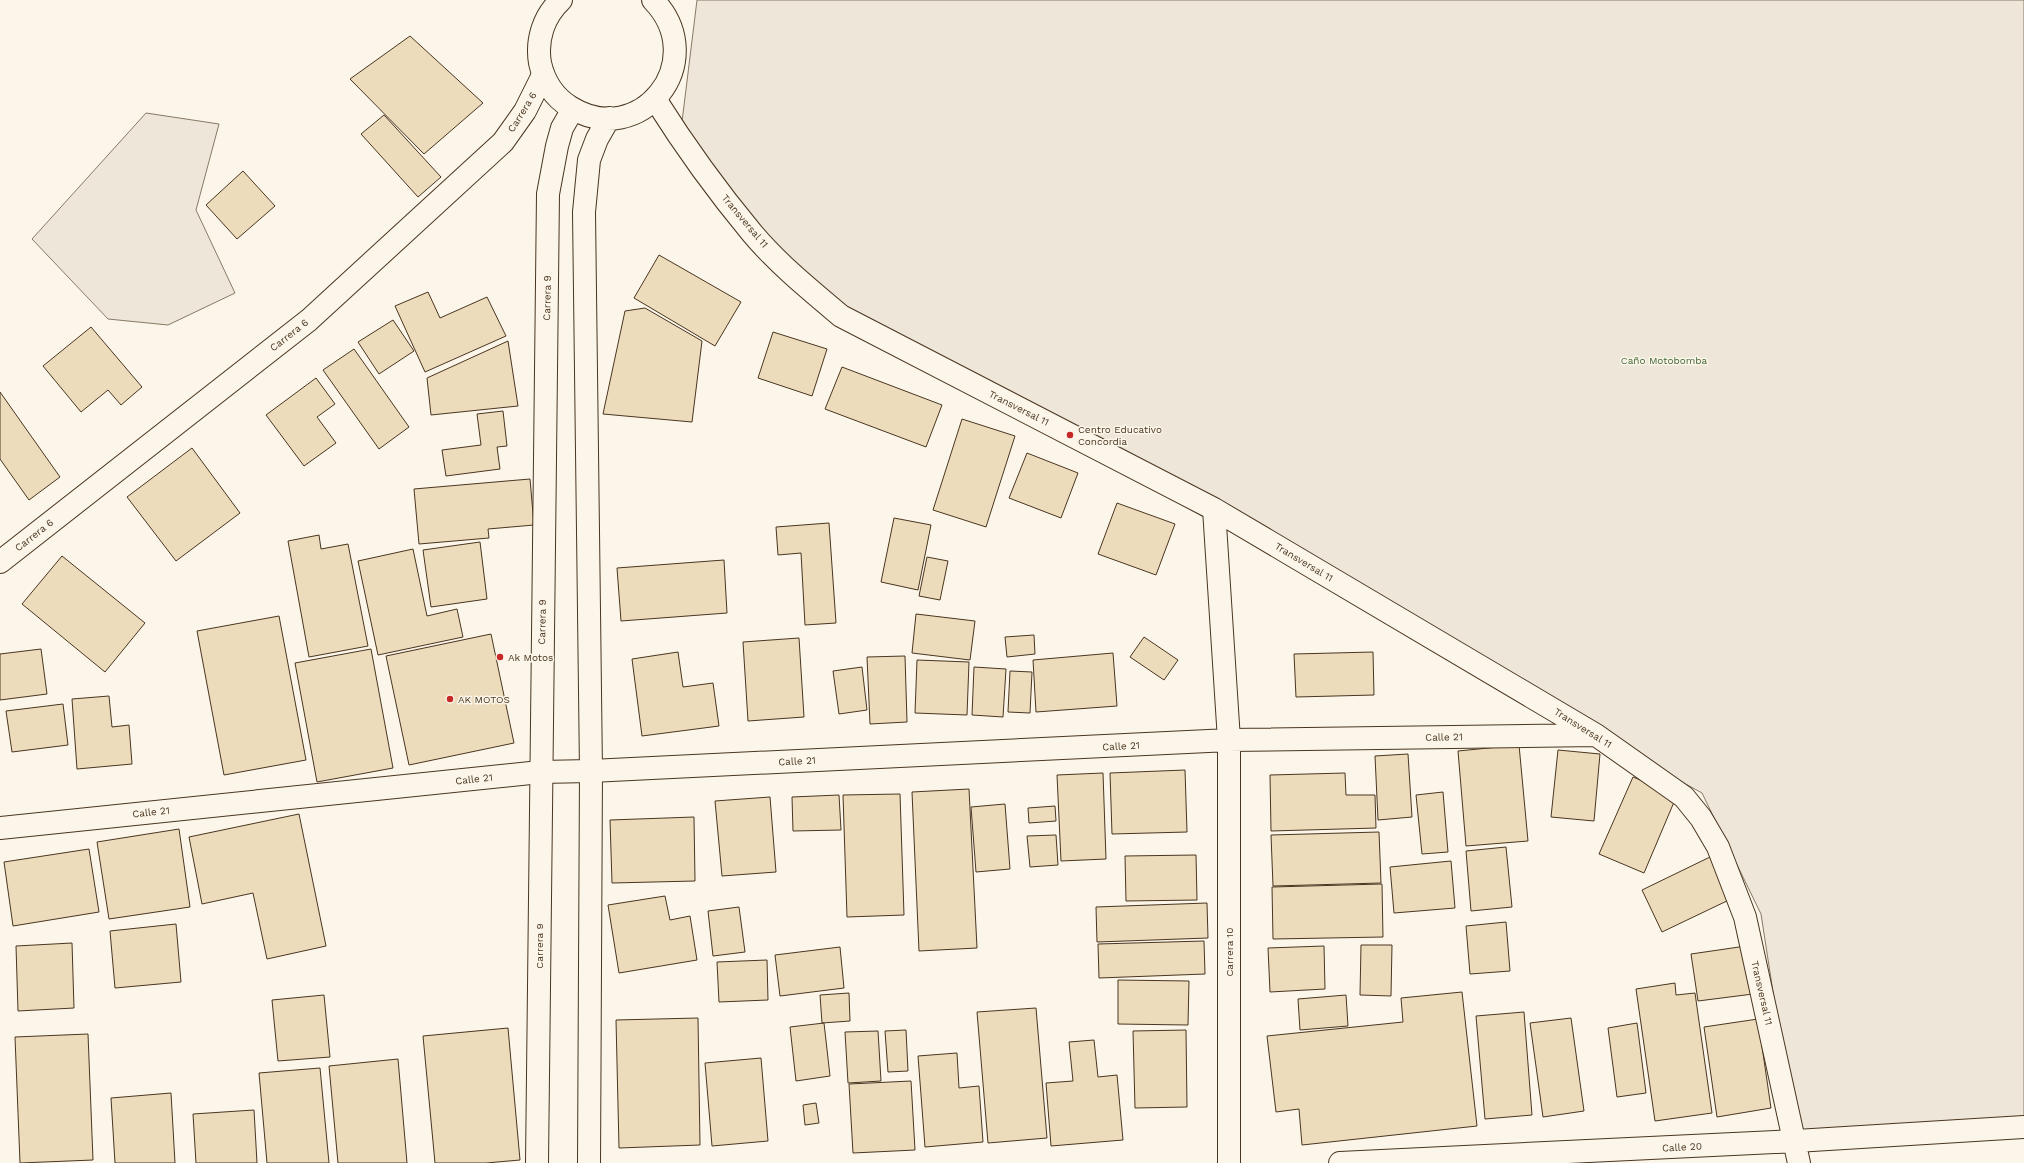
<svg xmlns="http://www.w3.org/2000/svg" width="2024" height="1163" font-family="'Work Sans',sans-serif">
	<rect width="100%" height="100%" fill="#fbf6e9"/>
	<!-- green -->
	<path fill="#ede6d9" stroke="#887966" d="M697 0H2024V1127L1796 1141 1761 914 1702 793 841 316 680 138Z
		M146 113 219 124 196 210 235 293 168 325 108 319 32 239Z"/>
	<!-- building -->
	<path fill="#ecdcbc" stroke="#4a3520" d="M410 36 483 103 424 154 350 79Z
		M384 115 441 177 418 197 361 134Z
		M243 171 275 206 237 239 206 205Z
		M659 255 741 302 715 346 634 298Z
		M428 292 440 318 487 297 506 336 425 372 395 306Z
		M645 308 702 341 692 422 603 414 625 311Z
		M393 320 414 351 379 374 358 342Z
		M91 327 142 387 121 405 108 390 81 412 43 366Z
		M773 332 827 349 812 396 758 378Z
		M508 341 518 406 431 415 427 378Z
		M354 349 409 427 379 449 323 370Z
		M842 367 942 405 926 447 825 409Z
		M316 378 335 404 317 417 336 443 304 466 266 415Z
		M0 392 60 477 29 500 0 459Z
		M503 411 507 446 497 447 500 469 446 476 442 450 481 445 477 414Z
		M962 419 1015 436 986 527 933 510Z
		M192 448 240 513 176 561 127 497Z
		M1027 453 1078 473 1061 518 1009 498Z
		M530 479 534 525 488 529 489 538 419 544 414 489Z
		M1117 503 1175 524 1156 575 1098 554Z
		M894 518 931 525 918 590 881 582Z
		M829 523 836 623 805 625 801 553 778 555 776 527Z
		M319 535 321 549 348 544 368 646 309 657 288 541Z
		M480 542 487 599 431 607 423 550Z
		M413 549 427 616 457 609 463 637 378 655 358 561Z
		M62 556 145 623 105 672 22 604Z
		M927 557 948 561 940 600 919 596Z
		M724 560 727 613 621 621 617 568Z
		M916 614 975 621 970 660 912 653Z
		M279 616 306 760 224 775 197 631Z
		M491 634 514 743 409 765 386 656Z
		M1034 635 1035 654 1007 657 1005 637Z
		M1144 637 1178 660 1164 680 1130 657Z
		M799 638 804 717 748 721 743 642Z
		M41 649 47 694 0 700V654Z
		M371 649 393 768 317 782 295 663Z
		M678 652 683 687 713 683 719 726 642 736 632 659Z
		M1373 652 1374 695 1296 697 1294 654Z
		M1113 653 1117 706 1036 712 1033 660Z
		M905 656 907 722 870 724 867 657Z
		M917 660 969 662 967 715 915 713Z
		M862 667 867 710 839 714 833 671Z
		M974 667 1006 669 1003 717 972 715Z
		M1010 671 1032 672 1030 713 1008 712Z
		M109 696 112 727 129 725 132 764 77 769 72 699Z
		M63 704 68 745 12 752 6 711Z
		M1519 745 1528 841 1466 846 1458 751Z
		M1558 750 1600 754 1594 821 1551 817Z
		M1408 754 1412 817 1378 820 1375 756Z
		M1185 770 1187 832 1112 834 1110 773Z
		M1103 773 1106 859 1061 861 1057 775Z
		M1345 773 1346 795H1375L1376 828 1271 831 1270 775Z
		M1633 777 1677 795 1644 873 1599 854Z
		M969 789 977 948 919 951 912 792Z
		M1443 792 1448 852 1422 854 1416 795Z
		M900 794 904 915 847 917 843 795Z
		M839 795 841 830 793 831 792 797Z
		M770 797 776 872 722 876 715 801Z
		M1005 804 1010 869 976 872 971 807Z
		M1055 806 1056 821 1029 823 1028 808Z
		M299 814 326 946 267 959 253 893 202 904 189 837Z
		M694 817 695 881 612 883 610 820Z
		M179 829 190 907 109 919 97 842Z
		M1379 832 1381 883 1273 886 1271 835Z
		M1056 835 1058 865 1030 867 1027 836Z
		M1506 847 1512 907 1471 911 1466 851Z
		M89 849 99 912 13 926 4 862Z
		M1196 855 1197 900 1126 901 1125 856Z
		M1710 857 1731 899 1662 932 1642 890Z
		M1451 861 1455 908 1394 913 1390 867Z
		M1382 884 1383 937 1273 939 1272 887Z
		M665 896 670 920 690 916 697 960 619 973 608 905Z
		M1207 903 1208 938 1097 942 1096 907Z
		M739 907 745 952 713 956 708 911Z
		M1506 922 1510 971 1470 974 1466 926Z
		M176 924 181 982 115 988 110 931Z
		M1204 941 1205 974 1099 978 1098 944Z
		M72 943 74 1008 18 1011 16 946Z
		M1361 945H1392L1391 996 1360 995Z
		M1324 946 1325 989 1270 992 1268 948Z
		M1746 946 1753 994 1698 1001 1691 954Z
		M840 947 844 988 780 996 775 955Z
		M767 960 768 1000 719 1002 717 962Z
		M1118 980 1189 981 1188 1025 1118 1024Z
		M1675 983 1676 995 1695 993 1712 1113 1655 1121 1636 989Z
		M1462 992 1477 1126 1302 1145 1299 1109 1276 1112 1267 1036 1403 1022 1401 998Z
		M849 993 850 1021 822 1023 820 995Z
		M324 995 330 1057 278 1061 272 1000Z
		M1346 995 1348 1026 1300 1030 1298 999Z
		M1036 1008 1047 1138 988 1143 977 1012Z
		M1524 1012 1532 1115 1485 1119 1476 1016Z
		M698 1018 700 1145 619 1148 616 1020Z
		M1571 1018 1584 1111 1543 1117 1530 1023Z
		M1758 1019 1771 1108 1717 1117 1704 1027Z
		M824 1023 830 1076 796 1081 790 1027Z
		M1637 1023 1646 1093 1617 1097 1608 1028Z
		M508 1028 520 1160 486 1163H435L423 1036Z
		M906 1030 908 1071 888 1072 885 1031Z
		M1186 1030 1187 1107 1135 1108 1133 1031Z
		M878 1031 881 1081 848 1083 845 1032Z
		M88 1034 93 1160 20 1163 15 1037Z
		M1094 1040 1098 1077 1117 1075 1123 1140 1051 1146 1046 1083 1073 1081 1069 1042Z
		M957 1053 959 1088 979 1086 983 1142 925 1147 918 1056Z
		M761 1058 768 1141 712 1146 705 1063Z
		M398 1059 407 1163H338L329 1066Z
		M320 1068 329 1163H267L259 1073Z
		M911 1081 915 1150 853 1153 849 1084Z
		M171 1093 175 1163H115L111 1098Z
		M816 1103 819 1123 805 1125 803 1105Z
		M254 1110 257 1163H196L193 1114Z"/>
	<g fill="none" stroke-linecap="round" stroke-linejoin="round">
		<defs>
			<path id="street" d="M655 99C684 145 717 191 752 233 778 264 810 290 841 316L1214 509 1596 735 1684 797 1701 818 1718 847 1745 917 1799 1163
				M1214 509 1229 740V1163
				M0 562 309 320 503 142 525 111 543 75
				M0 828 540 772 591 771 1229 740 1596 735
				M1340 1163 1796 1141 2024 1127"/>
			<path id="secondary" d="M561 0C544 16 536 39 540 63 544 81 554 97 570 107 640 151 712 61 653 0
				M537 1163 548 194 557 146 562 128 573 109
				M589 1163 591 771 584 212 589 160 597 139 609 118"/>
		</defs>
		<!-- street casing -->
		<use href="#street" stroke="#4a3520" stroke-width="24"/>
		<!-- secondary casing -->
		<use href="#secondary" stroke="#4a3520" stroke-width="24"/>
		<!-- street -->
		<use href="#street" stroke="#fbf6e9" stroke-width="22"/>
		<!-- secondary -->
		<use href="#secondary" stroke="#fbf6e9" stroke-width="22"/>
	</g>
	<!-- markers -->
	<g fill="#c62828" stroke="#fbf6e9" stroke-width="1.5">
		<circle cx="1070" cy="435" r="4"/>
		<circle cx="500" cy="657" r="4"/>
		<circle cx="450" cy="699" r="4"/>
	</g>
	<g text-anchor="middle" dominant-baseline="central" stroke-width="3" stroke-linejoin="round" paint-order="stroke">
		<!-- street labels -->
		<g font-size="10" fill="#4a3520" stroke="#fbf6e9">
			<text transform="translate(522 112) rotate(-58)">Carrera 6</text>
			<text transform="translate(745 221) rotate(50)">Transversal 11</text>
			<text transform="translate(547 298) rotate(-89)">Carrera 9</text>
			<text transform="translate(289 335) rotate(-38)">Carrera 6</text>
			<text transform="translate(1019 408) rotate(27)">Transversal 11</text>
			<text transform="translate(34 535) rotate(-38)">Carrera 6</text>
			<text transform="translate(1304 562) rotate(31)">Transversal 11</text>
			<text transform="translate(542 622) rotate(-89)">Carrera 9</text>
			<text transform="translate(1583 728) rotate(32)">Transversal 11</text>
			<text transform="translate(1444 737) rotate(-1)">Calle 21</text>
			<text transform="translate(1121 746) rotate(-3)">Calle 21</text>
			<text transform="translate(797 761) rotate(-3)">Calle 21</text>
			<text transform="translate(474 779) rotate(-6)">Calle 21</text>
			<text transform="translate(151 812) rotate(-6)">Calle 21</text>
			<text transform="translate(539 946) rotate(-90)">Carrera 9</text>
			<text transform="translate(1229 952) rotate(-90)">Carrera 10</text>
			<text transform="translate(1762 993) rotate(77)">Transversal 11</text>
			<text transform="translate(1682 1147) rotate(-3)">Calle 20</text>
		</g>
		<!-- park labels -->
		<g font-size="10" fill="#436837" stroke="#fbf6e9">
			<text x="1664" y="360">Caño Motobomba</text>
		</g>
		<!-- poi labels -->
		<g font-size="10" fill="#4a3520" stroke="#fbf6e9" text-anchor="start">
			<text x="1078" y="429">Centro Educativo<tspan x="1078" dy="12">Concordia</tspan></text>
			<text x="508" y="657">Ak Motos</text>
			<text x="458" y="699">AK MOTOS</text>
		</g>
	</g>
</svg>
